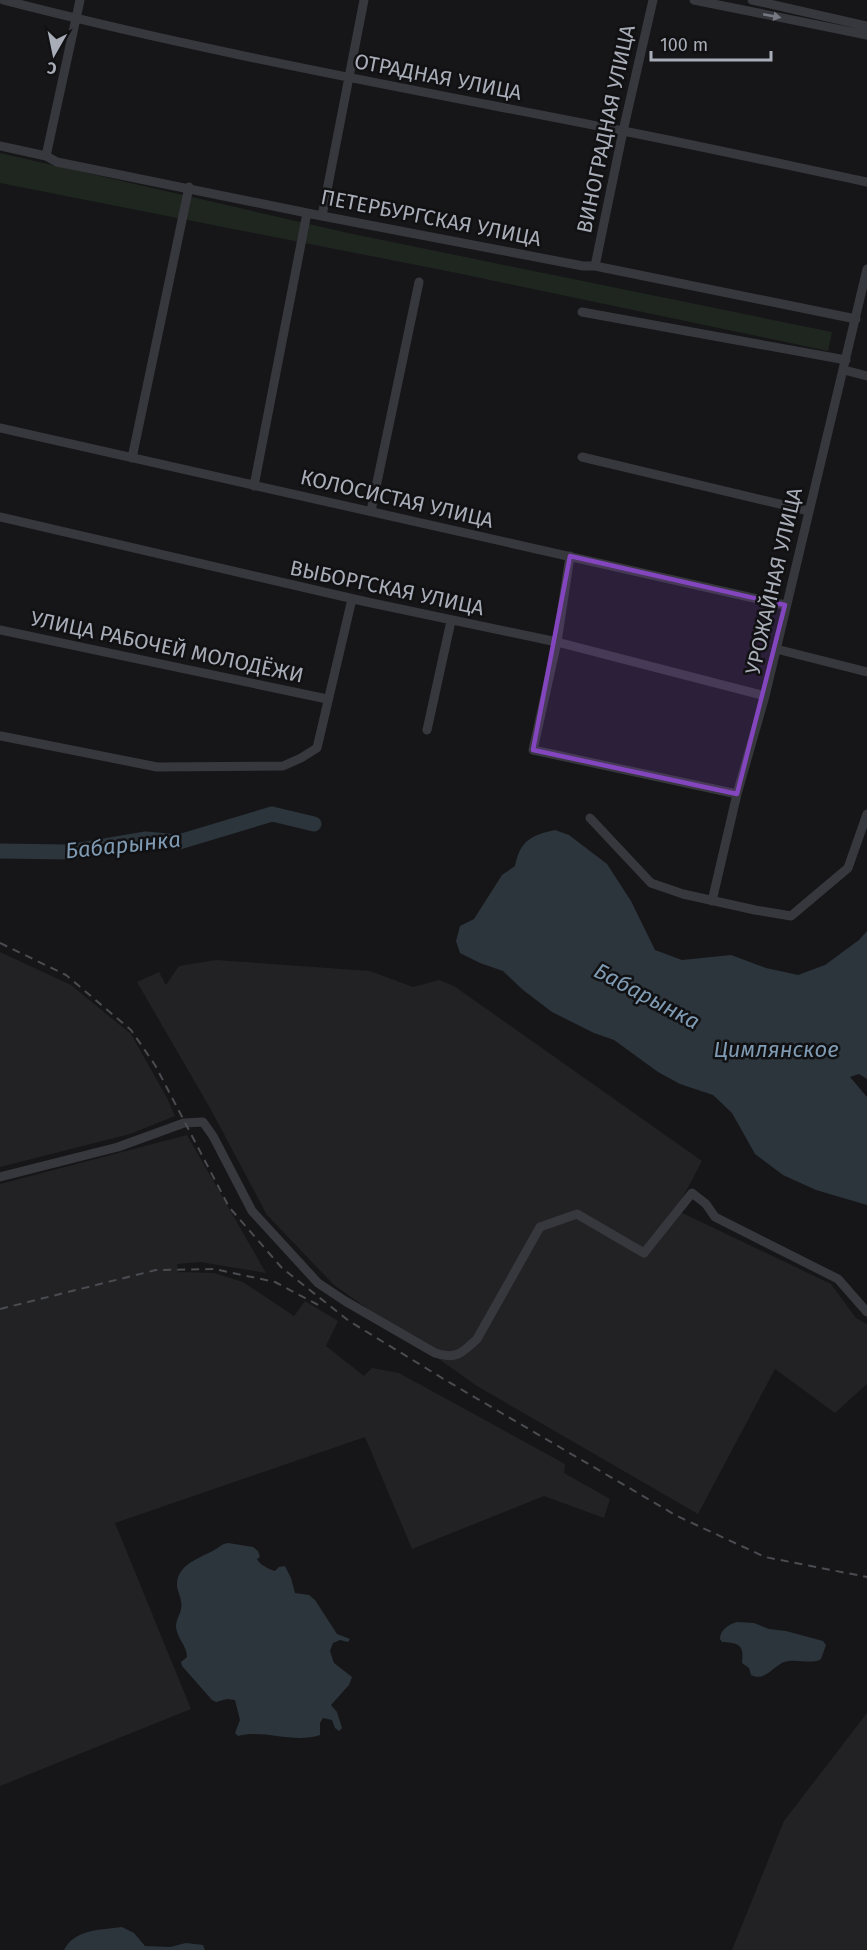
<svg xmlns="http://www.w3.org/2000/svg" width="867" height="1950" font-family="'Fira Sans',sans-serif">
	<rect width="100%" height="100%" fill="#161618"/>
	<!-- built -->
	<path fill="#222225" d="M0 952 71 985 131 1034 167 1098 175 1116 130 1134 0 1167Z
		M216 960 370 971 413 987 439 980 454 986 702 1161 676 1210 831 1284 856 1318 867 1324V1384L835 1413 775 1369 698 1514 477 1386 334 1285 267 1215 210 1108 137 982 159 972 166 985 179 966Z
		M187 1135 266 1273 200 1262 177 1264 178 1272 214 1273 243 1282 294 1316 305 1301 338 1321 326 1346 364 1376 372 1368 399 1373 565 1464 564 1473 610 1499 604 1518 544 1496 412 1549 365 1437 115 1523 191 1709 0 1786V1184Z
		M867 1713V1950H732L784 1821Z"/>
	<!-- green -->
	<path fill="#1e261f" d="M0 153 348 233 832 332 828 351 457 273 0 183Z"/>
	<!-- water -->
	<path fill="#2c353c" d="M555 830 569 835 607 864 631 901 655 950 682 960 731 955 766 968 798 975 825 965 859 940 867 931V1079L859 1074 850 1077 867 1097V1205L816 1190 783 1175 755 1154 732 1113 713 1095 680 1084 658 1072 614 1040 594 1033 552 1012 523 990 503 971 480 963 460 953 456 941 460 926 474 919 502 875 515 866C520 841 531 835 555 830Z
		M228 1543 253 1547 258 1551 260 1557 257 1559C260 1565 269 1569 275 1571L279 1567 285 1566 291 1578 295 1593 309 1595 315 1600 337 1634 350 1639 348 1642 340 1640 333 1643 330 1651 334 1663 352 1677 349 1685 331 1705 337 1712 342 1728 339 1731 335 1728 332 1720 323 1718 320 1723V1735C294 1744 264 1729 238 1736L235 1733 240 1720 235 1700 227 1699 216 1702 212 1700 182 1666 181 1662 187 1657C187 1646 177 1638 176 1627 176 1619 180 1615 181 1609 183 1601 178 1593 177 1586 176 1564 201 1558 216 1549 221 1546 222 1544 228 1543Z
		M737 1622 754 1623 769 1629 786 1631 823 1641 826 1645 821 1659C813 1665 796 1658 784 1662 772 1667 765 1682 751 1675L749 1668 742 1663C744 1645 740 1643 722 1642L720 1639C720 1630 729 1624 737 1622Z
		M122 1927 134 1933 145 1946 170 1947 186 1943 203 1945 205 1950H64C75 1929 100 1930 122 1927Z"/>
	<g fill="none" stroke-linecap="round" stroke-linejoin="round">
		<!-- river -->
		<path stroke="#2c353c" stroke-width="15" d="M0 851 69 852 146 839 179 842 272 814 314 824"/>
		<!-- minor -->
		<path stroke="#37383d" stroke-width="9" d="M3 0C208 53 416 90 623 131 705 147 786 165 867 182
			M694 0 867 35
			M752 0 867 26
			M0 146 46 156 57 162 322 216 583 266H595L856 319
			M46 156 80 0
			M322 216 364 0
			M595 266 623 131 653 0
			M582 312 846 360
			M844 370 867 376
			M0 428 785 605
			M582 457 809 511
			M132 458 189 187
			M254 486 307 213
			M371 511 419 282
			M0 517 367 602 557 642 765 696
			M570 556 557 642 533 750 737 794
			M0 630 327 699
			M776 649 867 672
			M427 730 451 621
			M1 736 157 767 283 766 301 758 317 748 352 599
			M590 818 651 883 683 894 755 910 791 916 848 868 867 814
			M712 901 737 794 765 696 867 269
			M0 1177 118 1147 184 1123 203 1122 213 1136 252 1211 318 1283 345 1301 435 1353C456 1360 462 1353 477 1339L540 1227 577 1214 644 1253 692 1193 706 1204 715 1217 838 1279 867 1312"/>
		<!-- rail -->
		<path stroke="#4a4c52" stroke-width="2" stroke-dasharray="8 6" stroke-linecap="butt" d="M0 943 66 975 131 1030 155 1065 229 1207 282 1268 349 1321 447 1381 677 1516 765 1557 867 1577
			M0 1309 156 1270 214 1269 275 1282 320 1306"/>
	</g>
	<!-- one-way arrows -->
	<defs><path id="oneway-solid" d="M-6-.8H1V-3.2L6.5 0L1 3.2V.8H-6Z" transform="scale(1.5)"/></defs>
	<use fill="#757881" href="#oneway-solid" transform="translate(772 16) rotate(11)"/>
	<!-- marked area -->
	<path fill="#8446be" fill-opacity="0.2" stroke="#8446be" stroke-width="4.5" stroke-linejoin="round" d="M570 556 785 605 737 794 533 750Z"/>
	<g text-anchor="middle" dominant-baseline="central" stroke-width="5" stroke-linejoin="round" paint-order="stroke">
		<!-- street labels -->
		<g font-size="21" fill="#a8adb8" stroke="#111113">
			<text transform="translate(438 77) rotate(11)">ОТРАДНАЯ УЛИЦА</text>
			<text transform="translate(606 129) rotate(-78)">ВИНОГРАДНАЯ УЛИЦА</text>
			<text transform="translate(431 218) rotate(11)">ПЕТЕРБУРГСКАЯ УЛИЦА</text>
			<text transform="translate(397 499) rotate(13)">КОЛОСИСТАЯ УЛИЦА</text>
			<text transform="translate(774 581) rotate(-77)">УРОЖАЙНАЯ УЛИЦА</text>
			<text transform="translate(387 588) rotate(12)">ВЫБОРГСКАЯ УЛИЦА</text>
			<text transform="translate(167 647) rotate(12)">УЛИЦА РАБОЧЕЙ МОЛОДЁЖИ</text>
		</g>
		<!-- water labels -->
		<g font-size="22" font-style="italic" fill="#7f9bb3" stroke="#111113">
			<text transform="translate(123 845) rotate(-6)">Бабарынка</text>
			<text transform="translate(647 996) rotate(28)">Бабарынка</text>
			<text x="776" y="1049">Цимлянское</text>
		</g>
	</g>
	<!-- north arrow -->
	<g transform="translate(54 54) rotate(189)" stroke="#111113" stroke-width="4.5" paint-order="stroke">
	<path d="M0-4.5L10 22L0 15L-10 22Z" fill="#a8adb8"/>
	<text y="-9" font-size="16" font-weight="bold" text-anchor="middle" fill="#a8adb8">С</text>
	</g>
	<!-- scale -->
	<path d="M651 51v9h120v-9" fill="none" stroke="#a8adb8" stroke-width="3"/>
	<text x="660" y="51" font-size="18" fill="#a8adb8" stroke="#111113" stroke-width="4.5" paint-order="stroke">100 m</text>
</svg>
